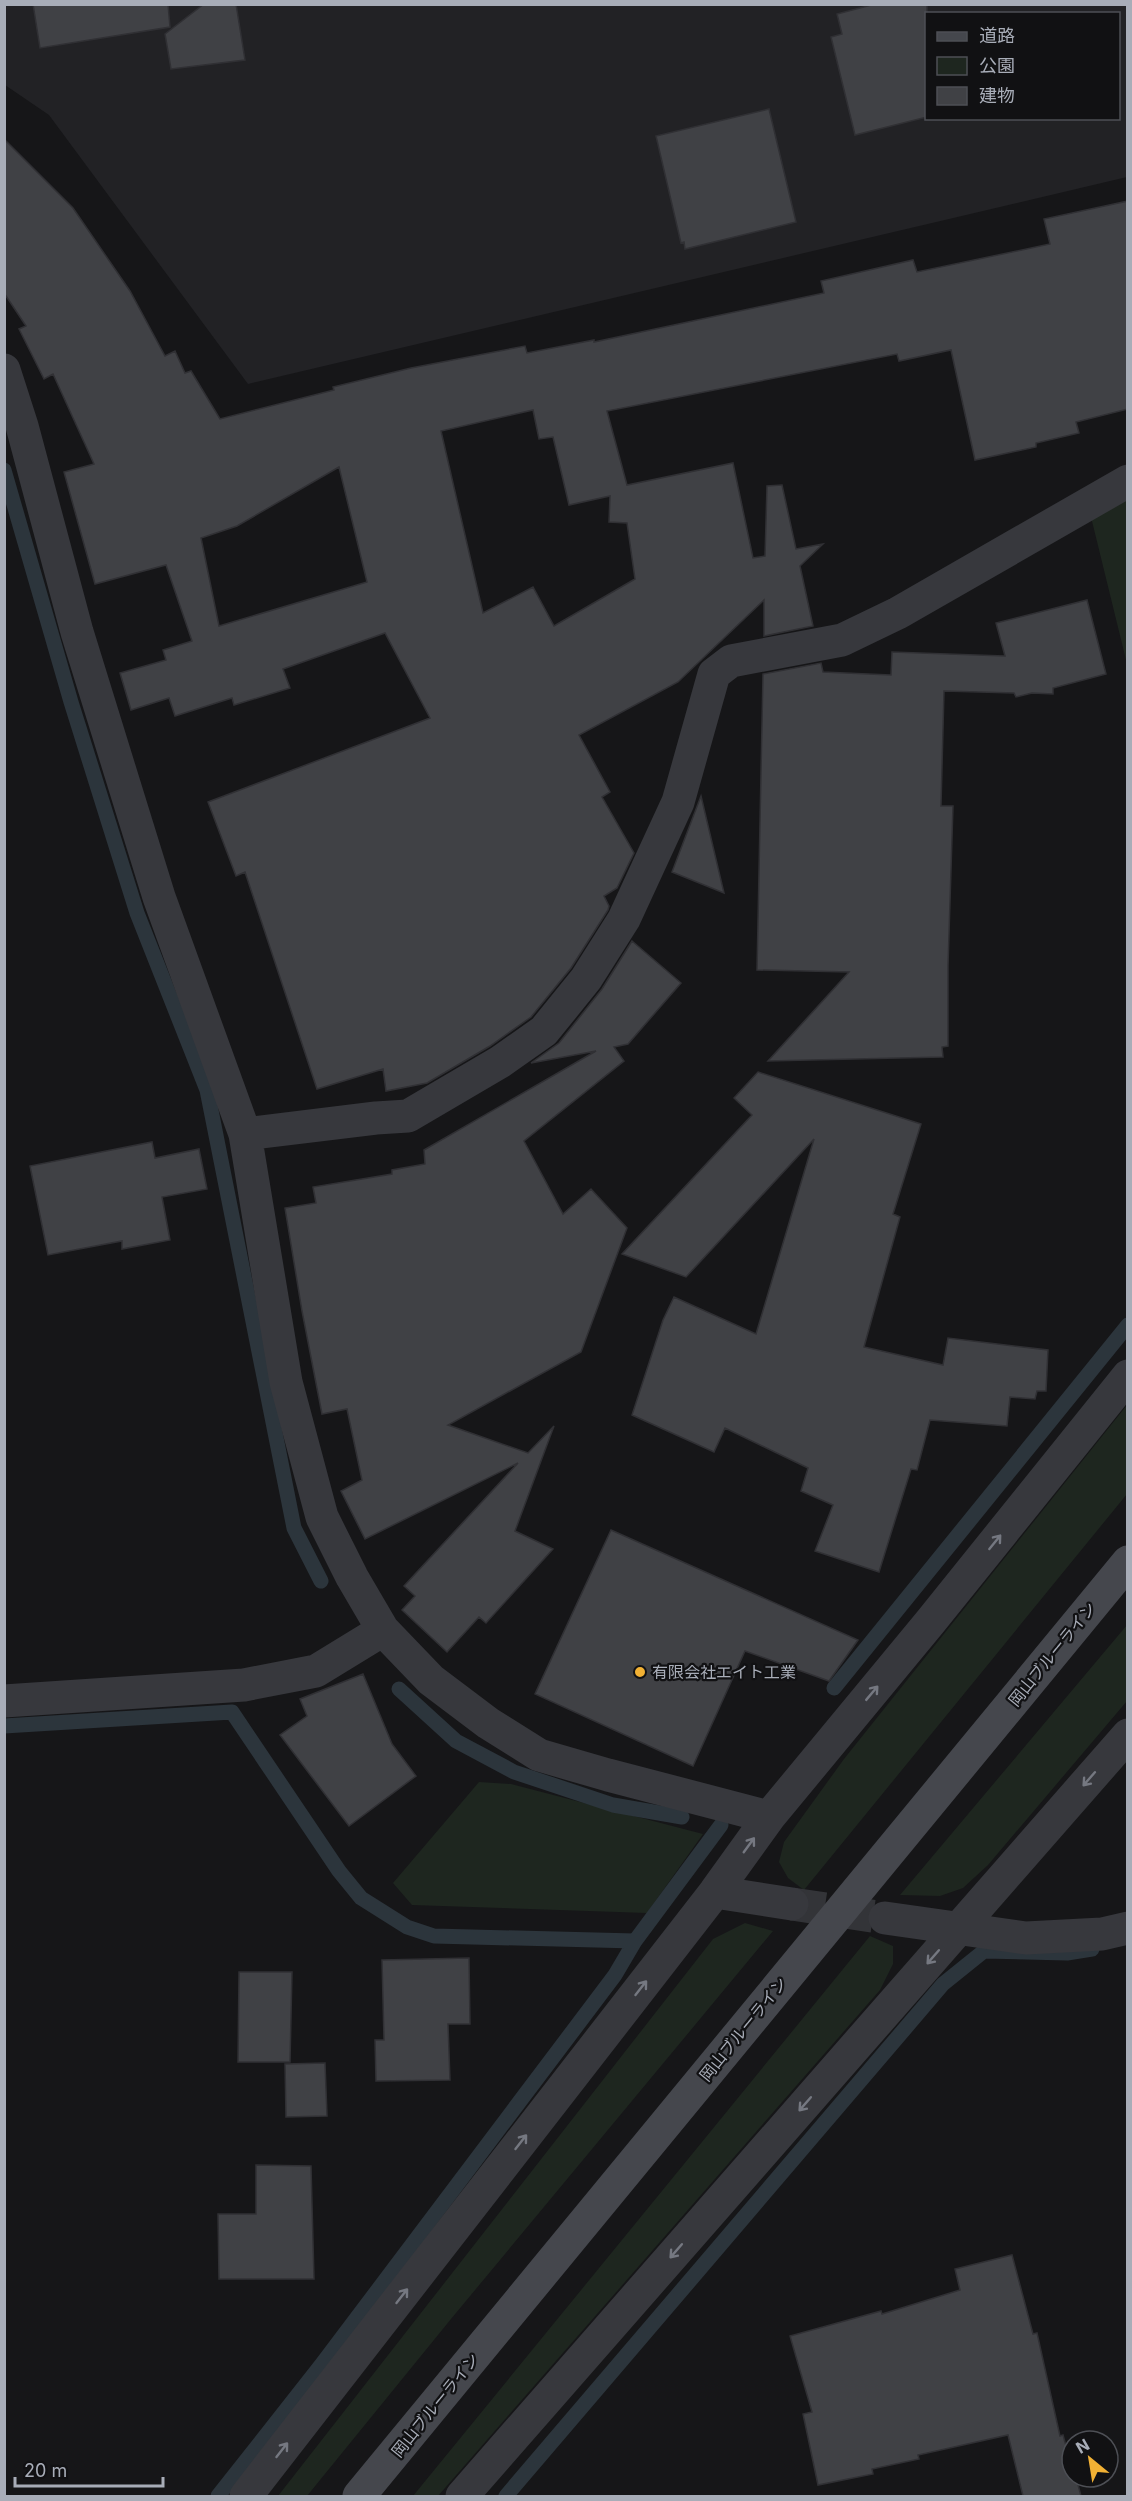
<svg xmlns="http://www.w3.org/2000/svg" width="1132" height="2501" font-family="Inter,'Noto Sans JP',sans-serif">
	<rect width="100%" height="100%" fill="#161618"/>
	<!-- built -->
	<path fill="#222225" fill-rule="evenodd" d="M4 5H1127V177L248 384 49 115 5 85ZM926 14H1118V118H926Z"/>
	<!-- green -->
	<path fill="#1e261f" d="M1127 495V664L1091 517Z
		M1127 1405V1494L804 1890 788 1878 779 1862 784 1842 844 1759Z
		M1127 1625V1701L988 1865 963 1888 940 1896 900 1895Z
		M479 1782 511 1784 703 1834 647 1913 412 1905 393 1883Z
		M745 1923 773 1931 451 2319 307 2496H278L713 1939Z
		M870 1936 893 1946V1964L880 1990 438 2496H413Z"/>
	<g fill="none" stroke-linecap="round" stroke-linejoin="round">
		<!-- stream -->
		<path stroke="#2c353c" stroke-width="15" d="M4 470 71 702 137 913 207 1090 294 1528 321 1581
			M834 1688 1128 1325
			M399 1689 456 1741 514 1772 613 1805 682 1817
			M4 1726 232 1712 339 1871 361 1898 407 1927 434 1936 635 1941
			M218 2496 322 2364 615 1975 635 1941 721 1825
			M506 2496 943 1984 984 1951 1067 1953 1092 1949"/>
	</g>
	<!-- building -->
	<path fill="#404145" stroke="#303034" stroke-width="1.5" fill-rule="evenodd" d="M33 4H168L170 27 40 48Z
		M204 4H236L245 60 171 69 165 34Z
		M875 4H927V117L855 135 831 37 842 34 837 14Z
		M769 109 796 222 685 249 684 242 681 243 656 136Z
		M4 139 73 208 130 291 165 356 175 351 185 373 191 371 220 419 334 390 333 387 411 368 525 346 527 353 594 340V342L824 293 821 281 913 260 917 272 1050 244 1044 219 1128 201V409L1076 422 1079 433 1036 443V447L975 460 951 350 899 361 897 354 607 411 627 485 733 463 753 558 765 556 767 486 782 485 796 549 823 544 800 566 813 626 764 636V600L678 682 579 735 610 792 602 797 634 853 617 888 604 896 609 906 608 910 571 968 531 1017 490 1046 427 1083 386 1091 383 1069 317 1089 245 872 236 876 208 802 430 718 385 633 283 669 290 688 234 705 232 698 175 716 169 698 131 710 120 673 166 660 163 650 192 641 166 565 95 584 64 472 94 464 53 374 44 379 19 329 26 326 4 293ZM533 410 539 439 553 437 569 505 610 496 609 522 627 523 635 579 554 626 533 587 483 613 441 431ZM339 467 367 582 219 626 201 538 237 526Z
		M1087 600 1106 674 1053 688V694L1032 693 1016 697 1014 693 944 691 941 806H953L948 966V1046L942 1047 943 1057 768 1061 849 972 757 970 763 674 821 663 823 672 891 675 892 652 1005 656 996 623Z
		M701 796 724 893 672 872Z
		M632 941 681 983 628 1044 614 1047 624 1061 524 1141 563 1214 591 1189 627 1228 581 1352 448 1425 528 1453 554 1426 515 1531 553 1549 486 1623 479 1617 447 1652 402 1610 415 1596 404 1586 518 1463 365 1539 341 1491 362 1480 347 1409 322 1414 302 1311 285 1208 316 1203 313 1187 392 1174V1170L425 1164 424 1150 596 1051 531 1063 559 1043 602 989Z
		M758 1072 921 1124 893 1214 900 1217 864 1347 943 1365 948 1338 1048 1350 1046 1391H1037L1035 1399 1010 1397 1007 1426 930 1420 917 1470 911 1469 879 1572 815 1551 833 1505 801 1491 808 1468 725 1428 714 1452 632 1415 663 1320 674 1297 756 1334 814 1139 686 1277 622 1254 752 1115 734 1098Z
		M152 1142 155 1158 199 1149 207 1189 162 1197 170 1240 122 1249V1241L48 1255 30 1166Z
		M611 1530 858 1640 829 1681 745 1651 693 1766 535 1694Z
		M363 1674 392 1744 416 1776 349 1826 280 1735 307 1716 300 1699Z
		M469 1958 470 2024H448L450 2080 376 2081 375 2040H384L382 1960Z
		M239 1972H292L290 2062H238Z
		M325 2063 327 2116 286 2117 285 2064Z
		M256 2165 311 2166 314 2279H219L218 2214H256Z
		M1012 2255 1033 2334 1037 2333 1060 2436 1063 2435 1068 2453H1071L1072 2477H1076L1081 2496H1023L1008 2435 918 2455 919 2459 872 2469 873 2474 818 2485 803 2414 812 2412 790 2336 881 2311 882 2314 960 2290 955 2269Z"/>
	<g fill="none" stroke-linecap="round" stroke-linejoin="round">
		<!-- street-tunnel -->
		<path stroke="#333438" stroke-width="33" stroke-dasharray="33 16" stroke-linecap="butt" d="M792 1904 885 1918"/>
		<!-- street -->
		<path stroke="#37383d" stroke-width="33" d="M4 370 22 426 77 632 159 897 245 1134 286 1382 322 1517 352 1577 383 1630 431 1680 488 1723 539 1755 608 1775 769 1817
			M245 1134 376 1118 408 1116 500 1062 544 1031 586 979 624 919 678 802 714 674 731 661 842 640 898 613 1128 481
			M4 1701 244 1685 316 1671 383 1630
			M715 1892 792 1904
			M885 1918 1026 1938 1102 1934 1128 1928
			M246 2496 715 1892 769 1817 931 1621 1128 1376
			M462 2496 1128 1735"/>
		<!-- secondary -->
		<path stroke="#45474d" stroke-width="33" d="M359 2496 1128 1562"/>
	</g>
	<!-- one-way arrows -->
	<defs><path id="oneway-shaft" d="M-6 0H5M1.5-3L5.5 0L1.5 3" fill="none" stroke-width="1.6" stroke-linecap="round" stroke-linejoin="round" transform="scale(1.5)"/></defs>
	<g stroke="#757881">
		<use href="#oneway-shaft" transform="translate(995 1542) rotate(-51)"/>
		<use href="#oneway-shaft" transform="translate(872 1693) rotate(-50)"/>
		<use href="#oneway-shaft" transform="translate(1089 1779) rotate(131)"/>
		<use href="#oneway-shaft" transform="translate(749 1845) rotate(-54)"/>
		<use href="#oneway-shaft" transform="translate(933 1957) rotate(131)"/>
		<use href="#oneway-shaft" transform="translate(641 1988) rotate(-52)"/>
		<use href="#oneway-shaft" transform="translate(805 2104) rotate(131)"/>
		<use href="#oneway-shaft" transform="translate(521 2142) rotate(-52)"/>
		<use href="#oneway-shaft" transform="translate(676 2251) rotate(131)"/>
		<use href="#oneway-shaft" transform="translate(402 2296) rotate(-52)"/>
		<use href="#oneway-shaft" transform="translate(282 2450) rotate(-52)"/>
	</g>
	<!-- markers -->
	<circle fill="#f2b134" stroke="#111113" stroke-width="2" cx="640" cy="1672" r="6"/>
	<g text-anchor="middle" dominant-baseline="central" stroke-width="4.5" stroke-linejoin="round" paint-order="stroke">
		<!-- street labels -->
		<g font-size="16" fill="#a8adb8" stroke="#111113">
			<text transform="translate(1052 1654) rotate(-51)">岡山ブルーライン</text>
			<text transform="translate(743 2029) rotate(-51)">岡山ブルーライン</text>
			<text transform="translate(435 2405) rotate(-51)">岡山ブルーライン</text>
		</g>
		<!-- poi labels -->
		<g font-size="16" fill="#a8adb8" stroke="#111113" text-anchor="start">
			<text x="652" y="1672">有限会社エイト工業</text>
		</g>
	</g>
	<!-- border -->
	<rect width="1132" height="2501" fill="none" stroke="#a8adb8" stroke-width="12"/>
	<!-- legend -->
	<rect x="925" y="12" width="195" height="108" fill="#111113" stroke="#4d4f55" stroke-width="1.5"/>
	<rect x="937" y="32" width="30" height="9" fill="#45474d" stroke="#4d4f55" stroke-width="1.5"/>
	<text x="979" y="42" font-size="18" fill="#a8adb8">道路</text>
	<rect x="937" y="57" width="30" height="18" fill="#1e261f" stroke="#4d4f55" stroke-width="1.5"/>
	<text x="979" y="72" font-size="18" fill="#a8adb8">公園</text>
	<rect x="937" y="87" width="30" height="18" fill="#404145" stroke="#4d4f55" stroke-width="1.5"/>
	<text x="979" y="102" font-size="18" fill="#a8adb8">建物</text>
	<!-- north arrow -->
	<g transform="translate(1090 2459) rotate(330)"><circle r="28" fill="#111113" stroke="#4d4f55" stroke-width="1.5"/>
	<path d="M0-4.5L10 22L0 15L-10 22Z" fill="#f2b134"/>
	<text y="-9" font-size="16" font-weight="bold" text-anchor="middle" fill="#a8adb8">N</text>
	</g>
	<!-- scale -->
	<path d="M15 2477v9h148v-9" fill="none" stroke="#a8adb8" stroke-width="3"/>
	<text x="24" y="2477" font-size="18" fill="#a8adb8" stroke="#111113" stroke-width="4.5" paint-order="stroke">20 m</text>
</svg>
